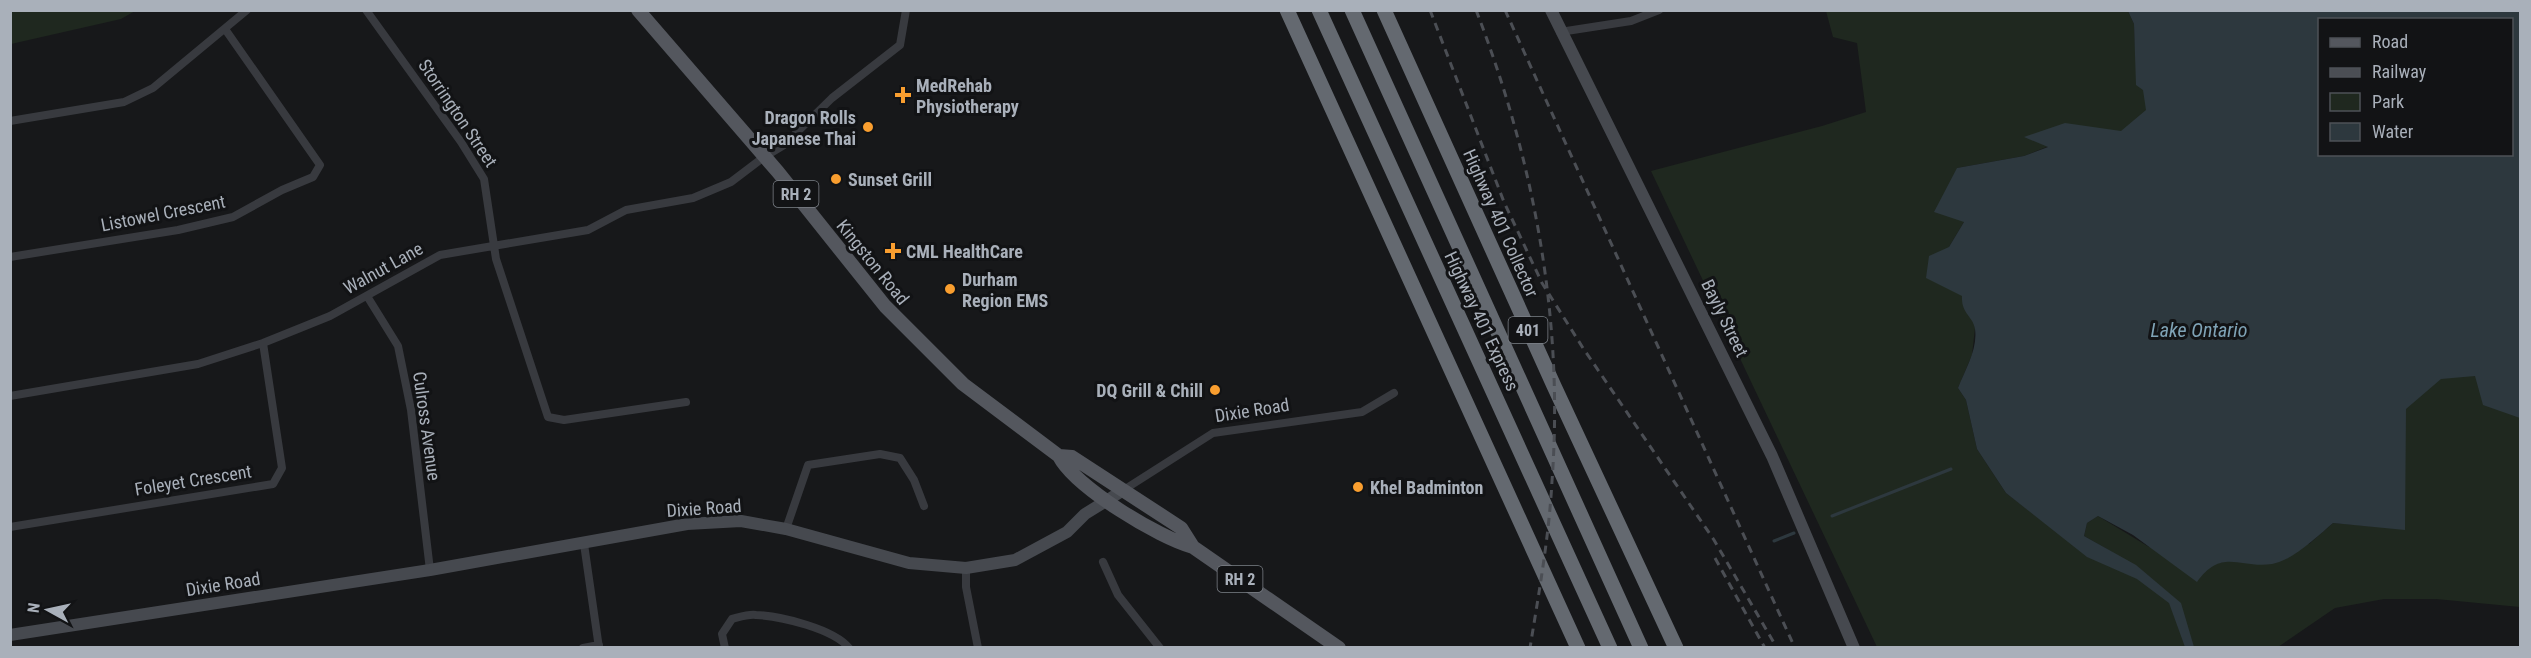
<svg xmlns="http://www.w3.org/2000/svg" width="2531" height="658" font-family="'Roboto Condensed',sans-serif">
	<rect width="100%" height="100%" fill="#17181a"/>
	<!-- green -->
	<path fill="#1f281f" d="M10 11 11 10 135 11 121 19 11 44Z
		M1826 11H2128L2134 24 2135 46 2320 154 2395 166 2122 131 2049 146 2024 156 1957 168 1964 222 1949 247 1967 277 1975 328 1972 355 1958 388 1966 400 1977 449 2006 493 2043 521 2112 552 2084 536 2087 523 2098 516 2149 547 2309 544 2333 523 2405 529V513L2257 357 2520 376V607L2436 599H2384L2335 608 2278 647H1877L1651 171 1822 126 1866 112 1857 43 1833 37Z"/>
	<!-- water -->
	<path fill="#2d383e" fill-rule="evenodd" d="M2128 11H2520V418L2483 405 2475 376 2441 379 2406 409 2405 530 2333 523C2318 536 2292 561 2272 564 2240 569 2222 547 2197 582L2133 535 2098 516 2087 523 2084 536 2136 565 2181 603 2194 647H2185L2169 603 2137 579 2087 557 2006 493 1977 449 1966 400 1958 388C1965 370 1978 349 1975 329 1973 316 1961 314 1962 296L1926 278 1929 256 1949 247 1964 222 1934 212 1957 168 2024 156 2048 147 2024 137 2065 123 2121 131 2146 110 2143 90 2136 85 2134 24ZM2320 20H2512V154H2320Z"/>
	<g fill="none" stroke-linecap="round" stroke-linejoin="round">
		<!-- stream -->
		<path stroke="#2d383e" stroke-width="3" d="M1832 516 1951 469
			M1774 541 1794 533"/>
		<!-- street -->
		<path stroke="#383a3f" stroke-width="8" d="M366 10 461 142 484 179 496 259 548 417 564 420 686 402
			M1560 32 1631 21 1659 10
			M10 121 124 102 153 88 247 10
			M10 257 178 230 233 217 282 190 313 177 320 165 225 29
			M367 296 398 346 411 410 430 570
			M10 396 198 364 263 343 330 316 440 255 588 230 626 210 693 198 731 182 764 157 784 145 832 98 900 45 906 10
			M1122 491 1213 433 1362 412 1394 393
			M10 527 273 484 282 468 263 343
			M786 529 808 465 880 454 900 458 914 480 924 506
			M584 544 599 648
			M1103 562 1118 595 1160 648
			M966 568V587L978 648
			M583 648 599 645
			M725 648 722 634 732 619C740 617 748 614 756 615 781 616 834 629 849 648"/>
		<!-- secondary -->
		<path stroke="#46494f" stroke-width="12" d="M1551 10 1772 456 1854 648
			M10 635 430 570 687 524 741 521 786 529 909 563 966 568 1015 560 1067 532 1085 514 1122 491"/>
		<!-- primary -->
		<path stroke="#54575e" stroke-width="14" d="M638 10 778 172 885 306 963 384 1059 456C1075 487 1159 538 1193 547L1339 648
			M1059 456 1072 457 1181 528 1193 547"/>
		<!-- highway -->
		<path stroke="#646970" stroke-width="15" d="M1287 10 1578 648
			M1319 10 1610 648
			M1352 10 1641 648
			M1384 10 1554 386 1676 648"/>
		<!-- rail -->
		<path stroke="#4b4e54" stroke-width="3" stroke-dasharray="8 6" stroke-linecap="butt" d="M1430 10 1504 202 1542 283 1583 348 1714 540 1777 648
			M1476 10C1534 160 1564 320 1552 481 1549 537 1539 592 1530 648
			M1505 10 1795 648
			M1715 558 1765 648"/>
	</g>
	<!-- markers -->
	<g fill="#f99e2f" stroke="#121315" stroke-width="2">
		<path d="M900 86h6v6h6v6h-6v6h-6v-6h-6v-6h6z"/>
		<circle cx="868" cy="127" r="6"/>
		<circle cx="836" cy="179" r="6"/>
		<path d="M890 242h6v6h6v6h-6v6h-6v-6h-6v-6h6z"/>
		<circle cx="950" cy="289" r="6"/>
		<circle cx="1215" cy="390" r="6"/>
		<circle cx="1358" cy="487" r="6"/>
	</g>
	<g text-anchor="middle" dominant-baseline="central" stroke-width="6" stroke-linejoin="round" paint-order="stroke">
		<!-- shield labels -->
		<g fill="#121315" stroke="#7c8188" stroke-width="1.5">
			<rect x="773.5" y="181" width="45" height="26" rx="4.5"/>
			<rect x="1508.5" y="317" width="39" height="26" rx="4.5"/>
			<rect x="1217.5" y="566" width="45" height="26" rx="4.5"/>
		</g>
		<g font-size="16" font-weight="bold" fill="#a9b0ba">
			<text x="796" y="194">RH 2</text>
			<text x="1528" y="330">401</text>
			<text x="1240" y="579">RH 2</text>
		</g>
		<!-- poi labels -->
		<g font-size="18" font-weight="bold" fill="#a9b0ba" stroke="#121315" text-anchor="start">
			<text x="916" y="85">MedRehab<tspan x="916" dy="21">Physiotherapy</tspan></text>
			<text x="856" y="117" text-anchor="end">Dragon Rolls<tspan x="856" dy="21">Japanese Thai</tspan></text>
			<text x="848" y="179">Sunset Grill</text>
			<text x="906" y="251">CML HealthCare</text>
			<text x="962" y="279">Durham<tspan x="962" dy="21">Region EMS</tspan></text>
			<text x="1203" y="390" text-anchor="end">DQ Grill &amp; Chill</text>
			<text x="1370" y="487">Khel Badminton</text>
		</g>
		<!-- street labels -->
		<g font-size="18" fill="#a9b0ba" stroke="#121315">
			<text transform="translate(458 113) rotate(56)">Storrington Street</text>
			<text transform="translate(163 213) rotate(-11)">Listowel Crescent</text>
			<text transform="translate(1501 223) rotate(66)">Highway 401 Collector</text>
			<text transform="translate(873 262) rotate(51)">Kingston Road</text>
			<text transform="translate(383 268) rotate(-29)">Walnut Lane</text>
			<text transform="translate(1725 318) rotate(64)">Bayly Street</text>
			<text transform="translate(1482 321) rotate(65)">Highway 401 Express</text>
			<text transform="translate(1252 410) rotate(-9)">Dixie Road</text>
			<text transform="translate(427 426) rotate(82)">Culross Avenue</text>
			<text transform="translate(193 480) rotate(-9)">Foleyet Crescent</text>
			<text transform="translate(704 508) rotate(-4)">Dixie Road</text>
			<text transform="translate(223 584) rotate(-9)">Dixie Road</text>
		</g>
		<!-- water labels -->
		<g font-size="20" font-style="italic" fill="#7fa3b6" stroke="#121315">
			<text x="2199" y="330">Lake Ontario</text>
		</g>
	</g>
	<!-- border -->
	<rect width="2531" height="658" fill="none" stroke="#a9b0ba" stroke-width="24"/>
	<!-- legend -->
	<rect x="2318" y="18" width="195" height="138" fill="#121315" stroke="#4e5257" stroke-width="1.5"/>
	<rect x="2330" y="38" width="30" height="9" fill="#54575e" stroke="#4e5257" stroke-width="1.5"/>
	<text x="2372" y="48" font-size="18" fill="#a9b0ba">Road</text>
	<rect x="2330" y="68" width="30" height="9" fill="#4b4e54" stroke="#4e5257" stroke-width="1.5"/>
	<text x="2372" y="78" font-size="18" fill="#a9b0ba">Railway</text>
	<rect x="2330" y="93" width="30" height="18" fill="#1f281f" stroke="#4e5257" stroke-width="1.5"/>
	<text x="2372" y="108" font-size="18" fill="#a9b0ba">Park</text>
	<rect x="2330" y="123" width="30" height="18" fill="#2d383e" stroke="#4e5257" stroke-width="1.5"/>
	<text x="2372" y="138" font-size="18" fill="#a9b0ba">Water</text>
	<!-- north arrow -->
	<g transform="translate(48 610) rotate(278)" stroke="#121315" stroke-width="4.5" paint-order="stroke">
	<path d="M0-4.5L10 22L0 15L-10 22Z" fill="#a9b0ba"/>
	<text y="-9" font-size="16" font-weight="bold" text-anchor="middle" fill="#a9b0ba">N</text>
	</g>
</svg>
